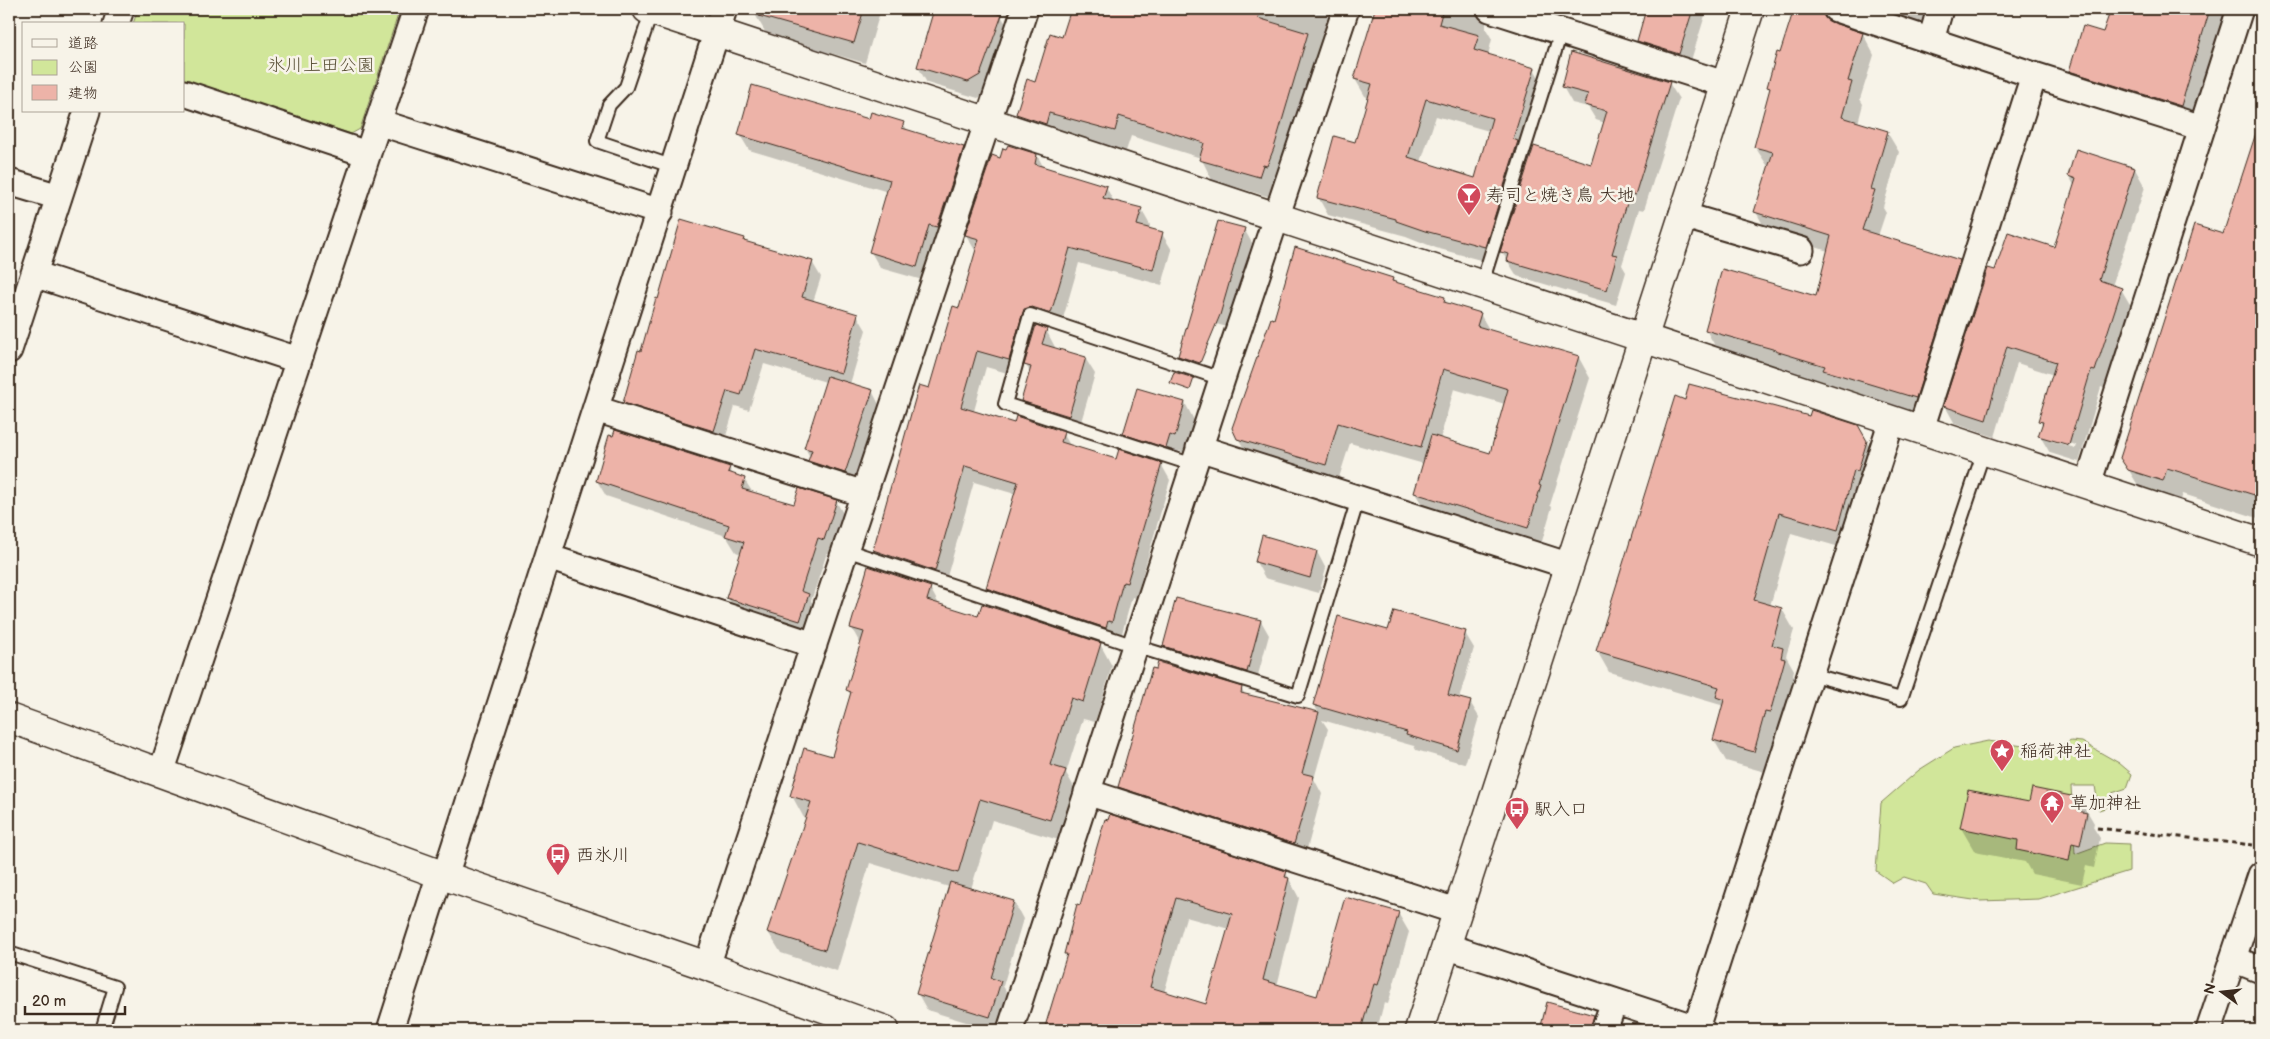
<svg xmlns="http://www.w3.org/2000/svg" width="2270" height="1039" font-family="'Balsamiq Sans','Klee One',sans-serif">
	<rect width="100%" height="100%" fill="#f7f3e8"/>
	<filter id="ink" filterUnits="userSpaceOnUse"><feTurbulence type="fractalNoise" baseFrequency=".02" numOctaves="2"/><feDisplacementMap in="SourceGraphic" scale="10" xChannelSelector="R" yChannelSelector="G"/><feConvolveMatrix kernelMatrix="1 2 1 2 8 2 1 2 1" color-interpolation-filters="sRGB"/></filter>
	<g filter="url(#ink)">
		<!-- green -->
		<path fill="#d1e69a" stroke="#86885c" d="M138 9H400L360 129 351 134 184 80V24H133Z
			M1988 741 2052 750 2071 741 2082 742 2119 763 2132 774 2127 788 2112 793 2108 807 2099 810 2095 786H2071L2075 854 2105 843 2129 844V871L2039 899 1980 901 1933 894 1926 884 1904 877 1893 883 1876 871 1881 803 1919 770 1954 748Z"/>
		<!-- shadow -->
		<path fill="#0003" fill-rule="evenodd" d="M752 9H881L865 63 767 35Z
			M935 9H977L1001 16 1011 32 989 92 978 98 927 83 918 67Z
			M1072 9H1333L1285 169 1270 197 1212 180 1201 158 1131 136 1126 151 1061 133 1029 135 1018 114 1063 38Z
			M1377 9H1500L1491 16 1486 22V29L1492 39 1488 55 1534 69 1544 86 1524 153 1528 160 1495 264 1436 248 1406 236 1328 215 1318 197 1356 144 1369 98 1365 96 1355 79ZM1436 116 1489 131 1475 179 1421 162Z
			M1622 9H1707L1688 70 1648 57 1638 41 1646 15Z
			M1796 9 1801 11V9H1946L1933 40 1838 19 1834 25 1863 34 1874 55 1860 99 1863 104 1858 123 1887 132 1899 152 1883 207 1886 212 1878 236 1959 261 1971 281 1927 418 1837 390 1834 385 1788 372 1787 369 1718 351 1706 330 1817 297 1828 251 1767 232 1756 212 1769 168 1755 147 1771 92 1768 87Z
			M2112 9H2234L2197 134 2087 99 2071 71 2104 34Z
			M1669 83 1679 99 1644 210 1639 209 1622 265 1626 272 1616 305 1517 276 1502 252 1591 166 1605 123 1596 120 1588 107 1572 103 1563 87Z
			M870 120 903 123 908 131 963 148 972 163 926 281 880 268 871 252 888 192 749 150 740 135Z
			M1037 155 1044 168 1106 187 1114 202 1141 209 1150 225 1149 230 1162 234 1172 250 1162 285 1079 263 1060 329 1042 323 1032 326 1018 376 986 367 974 411 1015 424 1063 433 1071 447 1117 460 1161 464 1170 480 1136 598 1132 597 1121 637 997 604 988 588 1015 494 974 482 944 587 883 566 874 550 959 309 976 252 966 235 1001 159Z
			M2250 155 2261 159V519L2183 494 2178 508 2145 497 2121 457 2224 236Z
			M2135 169 2145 187 2112 286 2121 289 2131 306 2104 388 2101 387 2079 462 2050 453 2040 436 2043 426 2040 421 2054 375 2017 363 1995 437 1955 424 1945 406 1996 272 2055 249 2075 187 2069 176ZM2052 438 2076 445 2075 448 2052 441Z
			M1244 229 1252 243 1227 327 1202 320Z
			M744 239 746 243 812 262 821 277 813 302 857 315 866 330 850 384 872 391 881 408 855 489 819 477 809 461 810 457 805 448 826 382 764 364 749 410 735 406 723 446 633 418 624 402 659 301Z
			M1296 249 1393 279 1395 283 1444 298 1448 305 1480 314 1490 331 1579 358 1590 378 1550 505 1552 507 1540 548 1427 513 1415 493 1424 464 1350 443 1337 484 1250 459 1238 438ZM1454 389 1505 404 1490 454 1440 439Z
			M1046 330 1055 347 1054 349 1085 358 1095 374 1078 432 1032 417 1022 400 1030 372 1026 365Z
			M1137 390 1185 403 1194 420 1185 453 1179 451 1175 463 1134 450 1125 434Z
			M1866 441 1879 463 1850 550 1791 533 1770 606 1782 609 1794 630 1786 656 1794 670 1793 675 1796 681 1781 734 1777 732 1765 772 1726 761 1714 740 1723 708 1721 705 1609 672 1597 651Z
			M729 468 734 476 744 479 753 493 795 506 836 501 845 517 832 555 827 553 811 601 817 610 809 636 737 613 728 598 741 554 736 552 726 536 606 496 597 481Z
			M1317 552 1326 569 1319 593 1265 578 1256 562Z
			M930 588 940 606 979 617 1100 644 1112 666 1095 722 1083 719 1066 773 1077 792 1062 841 992 820 971 889 1014 902 1023 919 1003 986 1010 998 1000 1030H992L927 1010 918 994 949 887 870 863 837 971 781 953 768 932 807 818H804L792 796 833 758 851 696 848 690 861 645 851 627Z
			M1261 621 1269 635 1255 686 1172 660 1164 646Z
			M1389 632 1465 633 1474 648 1459 699 1470 702 1479 717 1465 764 1416 750 1414 746 1322 720 1328 729 1314 779 1322 794 1304 860 1128 803 1119 787 1241 688 1246 696 1319 713 1314 705Z
			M2080 799 2094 823 2093 827 2100 838 2094 868 2086 866 2082 884 2032 874 2025 862 1975 852 1961 828 2030 803Z
			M1286 873 1299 898 1277 986 1318 997 1398 913 1409 932 1388 1004 1384 1003 1377 1030H1049L1047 1027 1068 957 1066 954 1078 906ZM1186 917 1229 929 1207 1006 1164 993Z
			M1548 1004 1589 1015 1596 1030H1540Z"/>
		<!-- building -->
		<path fill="#edb3a8" stroke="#3b2a1e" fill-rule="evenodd" d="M760 9H864L854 43 759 16Z
			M934 9H981L1002 15 980 75 968 82 917 67Z
			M1071 9H1260L1258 18 1308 33 1274 148 1267 166 1263 165 1259 177 1199 160 1204 143 1119 116 1115 131 1049 113 1046 124 1016 114 1027 79 1035 82 1050 33 1062 37Z
			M1375 9H1425L1442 13 1439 24 1479 35 1474 50 1535 68 1513 139 1518 141 1485 247 1425 231 1396 221V219L1317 198 1334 136 1355 142 1372 84 1354 79ZM1426 99 1492 118 1475 178 1408 157Z
			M1646 9H1693L1679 54 1637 41Z
			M1794 9H1822L1825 18 1831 22 1863 33 1848 81 1852 82 1842 117 1888 131 1871 189 1875 190 1862 230 1960 260 1916 398 1823 370 1825 366 1775 351 1776 350 1705 330 1722 269 1816 296 1831 236 1754 212 1773 152 1754 147 1770 88 1767 87 1777 52 1780 53Z
			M2111 9H2210L2181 106 2069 71 2083 26 2103 32Z
			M1571 52 1670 82 1635 195 1630 193 1612 254 1617 255 1607 290 1507 261 1509 254 1500 252 1534 146 1591 164 1607 111 1585 105 1588 94 1562 87Z
			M752 85 869 119 871 112 904 122 902 128 964 147 937 227 929 225 917 267 869 252 890 180 738 135Z
			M2256 133H2261V497L2167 468 2163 481 2128 470 2120 458 2194 225 2223 234Z
			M1008 145 1037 154 1035 164 1107 186 1103 198 1142 208 1137 225 1163 232 1153 270 1070 248 1051 313 1032 307 1024 309 1009 360 977 351 961 407 1014 423 1016 416 1064 432 1061 442 1116 459 1119 449 1162 463 1127 583 1123 582 1112 622 1108 621 1106 628 986 588 1018 482 965 466 935 571 873 550 919 385 929 388 953 306 959 308 979 239 965 235 992 155 1000 158 1003 148 1006 149Z
			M2076 149 2135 168 2099 280 2122 288 2095 371 2091 370 2069 445 2038 436 2043 422 2038 421 2056 362 2007 346 1986 420 1943 406 1988 268 1995 270 2008 232 2054 247 2076 179 2068 176Z
			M681 219 745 238 744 241 813 261 802 297 858 314 841 373 755 349 741 395 727 391 714 431 623 403 638 350 641 351 656 298 658 299Z
			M1218 221 1245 228 1220 315 1200 363 1178 356Z
			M1295 247 1393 278 1392 281 1445 297 1444 302 1481 313 1477 326 1579 356 1539 485 1541 486 1528 528 1414 493 1431 435 1490 453 1508 389 1443 369 1421 447 1338 423 1326 465 1237 439 1232 428 1271 318 1274 319Z
			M1036 325 1047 329 1042 344 1086 357 1069 416 1021 401 1031 367 1024 365Z
			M1174 372 1194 378 1190 390 1170 383Z
			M827 376 873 390 845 473 808 461 812 450 804 448Z
			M1689 384 1802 414 1809 416 1811 410 1858 425 1867 441 1858 471 1854 470 1838 530 1779 513 1754 600 1782 608 1772 645 1783 648 1781 658 1785 659 1770 713 1765 712 1754 752 1713 740 1724 700 1716 697 1719 687 1596 651 1675 396 1685 400Z
			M1137 388 1185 402 1175 437 1170 435 1166 448 1123 434Z
			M615 430 730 467 728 472 745 478 742 489 794 504 799 488 837 500 824 540 818 538 801 591 809 594 800 621 726 598 744 542 725 536 729 525 596 481 609 435 613 436Z
			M1262 535 1317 551 1310 578 1255 562Z
			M868 566 931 587 927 600 978 616 982 604 1101 643 1083 702 1071 698 1050 765 1066 770 1050 820 980 799 958 873 858 842 825 950 767 932 811 802 790 796 804 748 832 756 851 692 846 690 864 632 850 628Z
			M1176 598 1261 620 1247 672 1163 646Z
			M1394 611 1466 631 1448 695 1471 701 1457 750 1406 735 1407 732 1313 705 1338 616 1388 630Z
			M1158 662 1242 687 1241 693 1319 712 1302 773 1314 776 1294 844 1118 787 1152 668 1156 669Z
			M2032 788 2081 798 2078 811 2087 813 2080 845 2072 843 2069 861 2017 850 2018 840 1960 828 1968 790 2029 802Z
			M1110 814 1287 871 1285 877 1289 878 1263 980 1317 996 1345 897 1399 912 1378 985 1374 984 1361 1030H1044L1067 954H1064L1077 904 1080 905 1105 819 1108 820ZM1176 898 1232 914 1206 1004 1150 987Z
			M950 882 1014 901 991 978 1001 981 990 1017 916 994Z
			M1547 1002 1594 1015 1590 1030H1540Z"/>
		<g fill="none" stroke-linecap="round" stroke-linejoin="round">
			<defs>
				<path id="lane" d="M652 10 626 87 609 105 597 141 674 167
					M1482 283 1561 32
					M1194 465 1005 404 1030 315 1222 379
					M846 550 1135 646 1298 696 1358 499
					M1810 674 1901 699 1984 451
					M9 953 115 987 102 1030"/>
				<path id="street" d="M1490 9 1724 84
					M1836 9 2034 75 2202 128
					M116 24 121 9
					M1931 40 1940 9
					M184 93 367 154
					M378 122 660 212
					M9 182 59 197
					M1682 215 1801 250
					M34 274 298 360
					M9 350 87 111
					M596 409 864 494
					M1921 429 2034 75
					M1199 448 1570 566
					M2088 484 2240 9
					M548 557 814 645
					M161 773 416 9
					M1087 792 1456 911
					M445 876 724 9
					M1446 946 1702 1030
					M2233 959 2261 970
					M707 966 1025 9
					M1696 1028 1892 420
					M390 1030 440 874
					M1010 1030 1222 379 1346 9
					M1604 1030 1614 1002
					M2209 1030 2261 875"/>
				<path id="secondary" d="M647 9 2261 542
					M9 718 445 876 707 966 885 1030
					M1419 1030 1750 9"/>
			</defs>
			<!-- lane casing -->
			<use href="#lane" stroke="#3b2a1e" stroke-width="16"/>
			<!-- street casing -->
			<use href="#street" stroke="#3b2a1e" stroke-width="29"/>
			<!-- secondary casing -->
			<use href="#secondary" stroke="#3b2a1e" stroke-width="31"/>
			<!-- path -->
			<path stroke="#3b2a1e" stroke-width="3" stroke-dasharray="5 4" stroke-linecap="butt" d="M2097 828 2253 845"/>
			<!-- lane -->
			<use href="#lane" stroke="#f7f3e8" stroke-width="12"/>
			<!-- street -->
			<use href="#street" stroke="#f7f3e8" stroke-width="25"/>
			<!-- secondary -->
			<use href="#secondary" stroke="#f7f3e8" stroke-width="28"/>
		</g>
	</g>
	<!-- icons -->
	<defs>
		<symbol id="bar-pin" viewBox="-11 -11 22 30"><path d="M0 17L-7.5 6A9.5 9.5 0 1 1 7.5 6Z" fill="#d1495b" stroke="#f7f3e8"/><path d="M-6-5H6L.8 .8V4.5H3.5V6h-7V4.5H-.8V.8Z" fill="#fff"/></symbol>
		<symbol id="sight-pin" viewBox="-11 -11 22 30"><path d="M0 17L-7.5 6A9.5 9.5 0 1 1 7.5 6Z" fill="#d1495b" stroke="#f7f3e8"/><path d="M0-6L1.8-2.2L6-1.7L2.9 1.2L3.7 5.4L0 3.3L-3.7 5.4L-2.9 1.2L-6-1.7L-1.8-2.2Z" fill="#fff"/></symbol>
		<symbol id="temple-pin" viewBox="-11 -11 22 30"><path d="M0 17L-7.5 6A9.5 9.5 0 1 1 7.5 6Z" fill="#d1495b" stroke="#f7f3e8"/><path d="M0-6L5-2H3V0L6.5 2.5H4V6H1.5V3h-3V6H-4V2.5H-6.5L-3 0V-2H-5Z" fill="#fff"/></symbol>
		<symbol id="bus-pin" viewBox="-11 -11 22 30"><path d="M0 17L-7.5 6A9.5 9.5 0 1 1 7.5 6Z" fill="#d1495b" stroke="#f7f3e8"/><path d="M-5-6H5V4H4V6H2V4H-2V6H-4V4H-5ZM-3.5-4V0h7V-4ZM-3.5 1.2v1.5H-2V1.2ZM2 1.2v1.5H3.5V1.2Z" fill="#fff"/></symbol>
	</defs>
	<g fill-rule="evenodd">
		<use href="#bar-pin" x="1455" y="181" width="28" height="38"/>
		<use href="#sight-pin" x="1988" y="737" width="28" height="38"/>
		<use href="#temple-pin" x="2038" y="789" width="28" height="38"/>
		<use href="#bus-pin" x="1503" y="795" width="28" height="38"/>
		<use href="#bus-pin" x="544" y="841" width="28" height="38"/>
	</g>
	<g text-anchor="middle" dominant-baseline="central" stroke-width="5" stroke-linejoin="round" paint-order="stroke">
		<!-- park labels -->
		<g font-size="18" fill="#595037" stroke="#f7f3e8">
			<text x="321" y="65">氷川上田公園</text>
		</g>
		<!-- poi labels -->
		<g font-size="18" fill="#3b2a1e" stroke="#f7f3e8" text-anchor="start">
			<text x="1486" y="195">寿司と焼き鳥 大地</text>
			<text x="2020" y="751">稲荷神社</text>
			<text x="2070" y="803">草加神社</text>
			<text x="1534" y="809">駅入口</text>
			<text x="576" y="855">西氷川</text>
		</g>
	</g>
	<!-- margin -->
	<rect width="2270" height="1039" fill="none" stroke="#f7f3e8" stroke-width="30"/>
	<rect x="15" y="15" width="2240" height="1009" fill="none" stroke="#3b2a1e" stroke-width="2" filter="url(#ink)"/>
	<!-- legend -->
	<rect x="22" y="22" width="162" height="90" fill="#f7f3e8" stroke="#aca397"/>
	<rect x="32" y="39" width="25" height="8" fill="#f7f3e8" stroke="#aca397"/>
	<text x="68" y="48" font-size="15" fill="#3b2a1e">道路</text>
	<rect x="32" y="60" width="25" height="15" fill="#d1e69a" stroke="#aca397"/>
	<text x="68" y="72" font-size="15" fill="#3b2a1e">公園</text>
	<rect x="32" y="85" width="25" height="15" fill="#edb3a8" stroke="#aca397"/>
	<text x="68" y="98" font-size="15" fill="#3b2a1e">建物</text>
	<!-- north arrow -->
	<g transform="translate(2222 992) rotate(285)" stroke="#f7f3e8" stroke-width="4" paint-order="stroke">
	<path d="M0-4L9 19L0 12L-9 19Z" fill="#3b2a1e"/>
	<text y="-8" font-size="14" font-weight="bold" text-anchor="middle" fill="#3b2a1e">N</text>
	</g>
	<!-- scale -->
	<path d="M25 1006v8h100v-8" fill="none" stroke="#3b2a1e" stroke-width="2.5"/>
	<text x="32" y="1006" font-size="15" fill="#3b2a1e" stroke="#f7f3e8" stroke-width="4" paint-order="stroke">20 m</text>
</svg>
